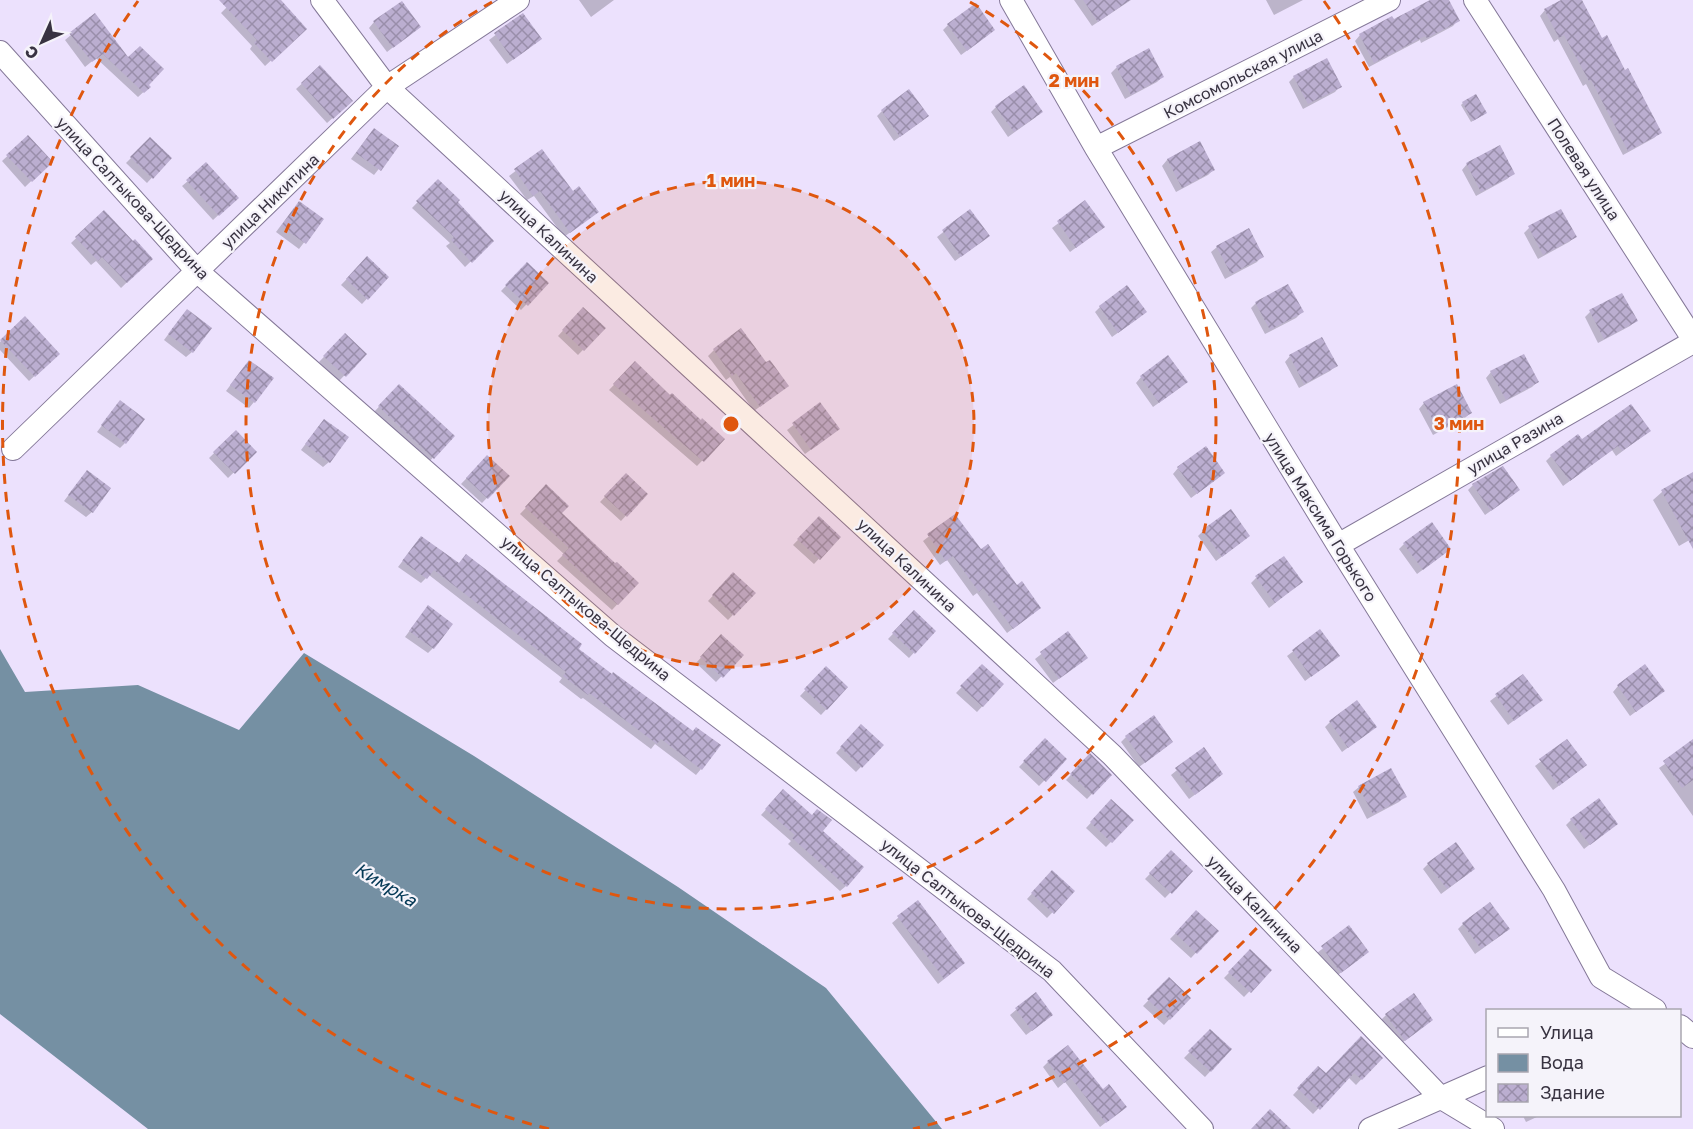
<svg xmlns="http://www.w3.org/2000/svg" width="1693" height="1129" font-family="'Golos Text',sans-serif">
	<defs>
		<pattern id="building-cross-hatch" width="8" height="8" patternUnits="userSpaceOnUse" patternTransform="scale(1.5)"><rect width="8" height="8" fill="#bbaed0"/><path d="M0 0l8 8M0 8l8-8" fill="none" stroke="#998eaa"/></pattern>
	</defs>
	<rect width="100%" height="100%" fill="#ece1fd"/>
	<!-- water -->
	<path fill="#7590a3" d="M0 649 25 692 138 685 239 730 304 653 474 756 678 887 826 988 942 1129H148L0 1014Z"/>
	<!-- shadow -->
	<path fill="#0003" d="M234 0H278L305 29 265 66 250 49 252 46 221 13Z
		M579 0H614L591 17Z
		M1074 0H1131L1092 26Z
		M1266 0H1303L1274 15Z
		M1433 0H1448L1458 20 1453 26 1421 43 1420 40 1369 67 1355 41 1360 35 1393 21Z
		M1564 0H1580L1601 40 1660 133 1654 138 1623 155 1586 84 1583 86 1558 39 1554 42 1540 16 1545 10Z
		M95 15 149 87 138 97 96 58 85 67 65 40Z
		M522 15 534 44 507 64 489 40Z
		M374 22 419 27 387 52 369 28Z
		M948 25 988 35 961 55 943 30Z
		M1148 51 1162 77 1157 82 1125 99 1111 73 1117 67Z
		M320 67 346 106 327 123 296 89Z
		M1294 77 1340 86 1335 92 1303 109 1289 82Z
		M1463 103 1486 113 1471 122 1461 105Z
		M996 107 1036 117 1008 137 991 112Z
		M882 111 922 121 894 141 877 116Z
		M369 135 397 146 374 175 351 159Z
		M28 137 51 162 25 187 2 161Z
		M150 139 170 158 147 183 126 163Z
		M1199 143 1213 170 1208 175 1176 192 1162 166 1167 160Z
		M542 151 572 193 597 212 564 237 534 196 527 200 509 176Z
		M1467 164 1513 174 1507 179 1476 196 1462 170Z
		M188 181 237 198 213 220 182 186Z
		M438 181 492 241 465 267 446 246 450 243 412 208Z
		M1085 203 1097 232 1070 252 1052 228Z
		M294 208 322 219 299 249 276 232Z
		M970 211 982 241 955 261 937 237Z
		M104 212 133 243 151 259 121 288 96 261 91 265 71 243Z
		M1529 228 1575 237 1569 242 1538 259 1524 233Z
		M1217 247 1262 256 1257 262 1225 279 1211 252Z
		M367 258 387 277 362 304 341 285Z
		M527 264 547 283 521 310 501 291Z
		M1256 303 1302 312 1296 318 1265 334 1251 308Z
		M1100 307 1140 317 1112 337 1095 312Z
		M583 309 604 328 578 355 558 336Z
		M1590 312 1636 321 1630 326 1598 343 1585 317Z
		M182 316 192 352 186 357 164 340Z
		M25 318 58 354 29 381 0 350V342Z
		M345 335 365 354 339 381 319 362Z
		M714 350 766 364 787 386 754 411 730 377 726 380 708 356Z
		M1290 356 1336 366 1330 371 1299 388 1285 362Z
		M635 363 670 397 723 439 697 466 609 390Z
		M244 367 254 402 249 408 226 391Z
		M1491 372 1537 382 1532 387 1500 404 1486 378Z
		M1141 377 1181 387 1153 407 1136 383Z
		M399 386 453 436 427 464 373 413Z
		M1424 403 1470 413 1465 418 1433 435 1419 409Z
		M820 405 832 434 805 454 787 430Z
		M115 408 125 443 120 448 97 432Z
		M319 426 329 462 323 467 301 450Z
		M236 432 255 452 228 478 209 458Z
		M1643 436 1616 456 1612 450 1563 486 1546 461 1551 456 1582 441Z
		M487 457 508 476 482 503 461 484Z
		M1178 468 1218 478 1191 498 1173 474Z
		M87 471 92 512 86 517 64 501Z
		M626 475 646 494 621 521 600 502Z
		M1690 476 1693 482V538L1679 546 1653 500 1662 492Z
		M1473 485 1513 495 1485 515 1468 490Z
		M546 487 560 513 615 565 637 583 612 610 557 561 564 554 520 514Z
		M955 516 981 551 1017 587 1034 613 1007 633 977 593 973 596 947 560 940 565 923 541Z
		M819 518 839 537 814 564 793 545Z
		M1203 531 1243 541 1216 561 1198 536Z
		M421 537 576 649 701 769 696 775 655 744 651 749 583 698 581 699 559 682 562 678 429 575 421 583 398 567Z
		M1404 544 1444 554 1417 574 1399 549Z
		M733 574 754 593 728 620 708 601Z
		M1256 578 1301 582 1269 608 1251 583Z
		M914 612 934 631 909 658 888 639Z
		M423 613 433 648 428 653 405 637Z
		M1320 631 1332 661 1305 681 1287 656Z
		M1068 633 1080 663 1053 683 1035 659Z
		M721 636 742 655 716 682 696 663Z
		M982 666 1002 685 977 712 956 693Z
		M826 668 846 688 821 715 800 696Z
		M1523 676 1541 700 1508 725 1490 701Z
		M1618 686 1657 696 1630 716 1613 692Z
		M1330 722 1369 732 1342 752 1325 727Z
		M861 726 882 745 856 772 836 753Z
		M1126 737 1166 747 1139 767 1121 742Z
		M1045 740 1065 759 1039 786 1019 767Z
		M1567 741 1580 770 1553 790 1535 766Z
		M1693 745V816L1659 768Z
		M1203 749 1216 779 1189 799 1171 775Z
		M1090 755 1110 775 1087 799 1066 780Z
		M1359 787 1405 796 1399 802 1367 819 1353 792Z
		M778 796 821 831 846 886 840 891 788 844 791 841 761 815Z
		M1111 801 1132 820 1106 847 1086 828Z
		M1571 820 1616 824 1584 849 1566 825Z
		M1171 852 1191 871 1165 898 1145 879Z
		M1428 864 1468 874 1441 894 1423 869Z
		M1052 872 1073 891 1047 918 1027 899Z
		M917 902 958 968 938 984 892 923Z
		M1196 912 1216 931 1191 958 1170 939Z
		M1463 924 1503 934 1475 954 1458 929Z
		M1349 928 1362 957 1335 977 1317 953Z
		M1250 951 1270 970 1244 997 1224 978Z
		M1169 979 1189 998 1164 1025 1143 1006Z
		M1035 994 1046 1020 1026 1035 1010 1015Z
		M1386 1015 1426 1025 1399 1045 1381 1020Z
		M1210 1031 1230 1050 1205 1077 1184 1058Z
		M1381 1058 1356 1085 1348 1077 1313 1114 1293 1095 1318 1068 1326 1075Z
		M1048 1062 1119 1112 1100 1127 1065 1082 1058 1088 1043 1067Z
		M1523 1116H1539L1526 1122Z"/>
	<!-- building -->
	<path fill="url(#building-cross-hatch)" d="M219 0H281L307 29 272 62 254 43 257 40Z
		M1083 0H1130L1098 22Z
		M1430 0H1449L1460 21 1427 38 1425 36 1374 63 1359 34 1392 16 1394 19Z
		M1561 0H1582L1602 38 1607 35 1625 70 1628 68 1662 133 1628 151 1591 80 1589 81 1564 35 1559 38 1544 9Z
		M402 1 421 27 393 48 373 21Z
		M976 3 995 30 967 51 947 24Z
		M95 13 128 57 140 46 164 69 149 85 151 87 144 93 103 54 92 62 69 33Z
		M523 13 542 39 513 60 494 33Z
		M1149 48 1164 77 1131 95 1116 66Z
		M1327 58 1342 87 1308 104 1293 76Z
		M320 65 353 101 333 119 301 83Z
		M1024 85 1043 112 1014 132 995 106Z
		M909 89 929 116 900 137 881 110Z
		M1476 94 1487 113 1473 121 1462 102Z
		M374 128 399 146 381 171 356 153Z
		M28 135 53 162 32 182 6 155Z
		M150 137 172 158 153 179 130 157Z
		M1200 141 1215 170 1182 188 1167 159Z
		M1500 145 1515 174 1481 192 1466 163Z
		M542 149 573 191 579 186 599 212 570 233 540 191 533 196 514 169Z
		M206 162 239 198 219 216 186 180Z
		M438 179 460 200 458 202 494 241 472 263 451 240 454 237 416 201Z
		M1085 200 1105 227 1076 248 1057 221Z
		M299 201 324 219 306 244 281 226Z
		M970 209 990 236 961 257 942 230Z
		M1561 209 1577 237 1543 255 1528 226Z
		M104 210 133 241 135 239 153 259 127 283 102 257 98 261 75 237Z
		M1249 228 1264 257 1231 274 1216 246Z
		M367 256 389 277 368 300 346 279Z
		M527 262 549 283 528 306 505 285Z
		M1288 284 1304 312 1270 330 1255 302Z
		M1127 285 1147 312 1118 333 1099 306Z
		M1622 293 1638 321 1604 339 1589 310Z
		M583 307 606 328 584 351 562 330Z
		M187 309 212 328 193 353 168 334Z
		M25 316 60 354 35 377 0 340Z
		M741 328 766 362 770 360 789 386 760 407 736 373 732 376 713 349Z
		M345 333 367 354 346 377 323 356Z
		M1322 337 1338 366 1304 384 1289 355Z
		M1524 354 1539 382 1506 400 1490 371Z
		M1168 355 1188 382 1159 403 1140 376Z
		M249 360 274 378 255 403 230 385Z
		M635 361 670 395 672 393 701 420 702 418 725 439 704 462 613 384Z
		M399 384 455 436 434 459 378 406Z
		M1457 384 1472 413 1439 431 1423 402Z
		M120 400 145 419 126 444 101 425Z
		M820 402 840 429 811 450 792 423Z
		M1631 404 1651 431 1622 451 1618 446 1570 481 1550 455 1578 434 1582 439Z
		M324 419 349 437 330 463 305 444Z
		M236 430 257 452 235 474 213 452Z
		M1206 446 1225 473 1197 494 1177 467Z
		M487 455 510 476 488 499 466 478Z
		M1503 466 1520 490 1491 511 1472 484Z
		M87 470 111 488 93 513 68 495Z
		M1693 472V549L1661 490Z
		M626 473 648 494 627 517 604 496Z
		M546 484 569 506 562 513 615 563 617 562 639 583 618 605 562 555 569 548 525 507Z
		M1231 509 1250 536 1222 557 1202 530Z
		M955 514 981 549 988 544 1017 585 1022 581 1041 608 1013 629 983 588 979 592 953 556 946 561 927 534Z
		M819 516 841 537 820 560 797 539Z
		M1432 522 1451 549 1423 570 1403 543Z
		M421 536 459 563 466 554 582 644 579 649 612 674 613 672 693 731 696 727 721 745 702 770 661 739 657 744 589 693 588 695 563 676 566 672 434 570 427 579 402 561Z
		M1284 556 1303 582 1275 603 1255 576Z
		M733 572 756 593 734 616 712 595Z
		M428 605 453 624 434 649 409 631Z
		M914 610 936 631 915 654 892 633Z
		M1320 629 1340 656 1311 677 1292 650Z
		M1068 631 1088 658 1059 679 1040 652Z
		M721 634 744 655 723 678 700 657Z
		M982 664 1004 684 983 707 960 686Z
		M1645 664 1665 691 1636 712 1617 685Z
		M826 666 848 687 827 710 804 689Z
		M1523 674 1543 700 1514 721 1495 694Z
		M1357 700 1377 727 1348 748 1329 721Z
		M1154 715 1173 742 1145 763 1125 736Z
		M861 724 884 745 862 768 840 747Z
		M1045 738 1067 759 1046 782 1023 761Z
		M1567 739 1587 765 1559 786 1539 759Z
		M1693 739V780L1682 788 1663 761Z
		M1204 747 1223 774 1195 795 1175 768Z
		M1090 753 1112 775 1093 795 1070 774Z
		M1391 768 1407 797 1373 814 1358 786Z
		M783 789 812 815 817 809 832 820 823 831 864 867 847 887 792 838 795 835 765 809Z
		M1599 798 1618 824 1590 845 1570 819Z
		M1111 799 1134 820 1112 843 1090 822Z
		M1456 842 1475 869 1447 889 1427 863Z
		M1171 850 1193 871 1172 894 1149 873Z
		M1052 870 1075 891 1054 914 1031 893Z
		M918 900 965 963 944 979 897 916Z
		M1490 902 1510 929 1481 949 1462 923Z
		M1196 910 1219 931 1197 954 1175 933Z
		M1349 925 1369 952 1341 973 1321 946Z
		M1250 949 1272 970 1251 993 1228 972Z
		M1169 977 1191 998 1170 1020 1147 999Z
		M1036 992 1053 1015 1032 1031 1015 1008Z
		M1414 993 1433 1020 1405 1041 1385 1014Z
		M1210 1029 1232 1049 1211 1072 1188 1051Z
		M1361 1036 1383 1058 1362 1080 1354 1073 1320 1110 1297 1088 1318 1066 1326 1073Z
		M1068 1045 1103 1089 1109 1084 1127 1107 1106 1123 1071 1078 1064 1083 1047 1061Z
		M1270 1109 1291 1129H1251Z"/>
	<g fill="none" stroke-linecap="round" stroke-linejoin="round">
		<defs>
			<path id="minor" d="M322 0 387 87 1112 755 1440 1097 1493 1129
				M1011 0 1096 148 1338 545 1554 890 1601 977 1655 1010
				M1475 0 1693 339
				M0 52 197 271 613 636 1052 971 1202 1129
				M1096 148 1389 0
				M13 449 387 87 518 0
				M1338 545 1693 342
				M1680 1026 1693 1037
				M1370 1129 1488 1077"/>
		</defs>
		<!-- minor casing -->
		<use href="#minor" stroke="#847898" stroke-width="24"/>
		<!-- minor -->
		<use href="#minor" stroke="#fff" stroke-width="22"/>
	</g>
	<!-- distance rings -->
	<circle cx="731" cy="424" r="243" fill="#df570f" fill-opacity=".12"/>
	<g fill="none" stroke="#df570f" stroke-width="3" stroke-dasharray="10 8">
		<circle cx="731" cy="424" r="243"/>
		<path d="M970 2A485 485 0 1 1 492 2"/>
		<path d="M549 1129A728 728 0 0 1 138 1M1324 1A728 728 0 0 1 913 1129"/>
	</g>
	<g text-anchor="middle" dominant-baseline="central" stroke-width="4.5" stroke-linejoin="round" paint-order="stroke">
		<!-- street labels -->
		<g font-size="16" fill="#383341" stroke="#f5f3fa">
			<text transform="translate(1243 74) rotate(-27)">Комсомольская улица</text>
			<text transform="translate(1584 169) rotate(57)">Полевая улица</text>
			<text transform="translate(133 198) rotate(47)">улица Салтыкова-Щедрина</text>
			<text transform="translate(270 201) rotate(-44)">улица Никитина</text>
			<text transform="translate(549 236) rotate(43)">улица Калинина</text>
			<text transform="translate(1515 443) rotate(-30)">улица Разина</text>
			<text transform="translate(1321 517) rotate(58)">улица Максима Горького</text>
			<text transform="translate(907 565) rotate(43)">улица Калинина</text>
			<text transform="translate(586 608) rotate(40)">улица Салтыкова-Щедрина</text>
			<text transform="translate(1255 904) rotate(46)">улица Калинина</text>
			<text transform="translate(968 908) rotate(38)">улица Салтыкова-Щедрина</text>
		</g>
		<!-- water labels -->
		<g font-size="18" font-style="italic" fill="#023754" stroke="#f5f3fa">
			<text transform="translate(386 884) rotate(31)">Кимрка</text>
		</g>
	</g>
	<circle cx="731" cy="424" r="9" fill="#df570f" stroke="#f5f3fa" stroke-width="3"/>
	<g font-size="18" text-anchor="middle" font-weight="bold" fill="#df570f" stroke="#f5f3fa" stroke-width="4.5" stroke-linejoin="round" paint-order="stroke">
		<text x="1074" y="87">2 мин</text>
		<text x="731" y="187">1 мин</text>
		<text x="1459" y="430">3 мин</text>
	</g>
	<!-- legend -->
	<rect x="1486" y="1009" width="195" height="108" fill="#f5f3fa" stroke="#a9a6b0" stroke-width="1.5"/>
	<rect x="1498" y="1028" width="30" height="9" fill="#ffffff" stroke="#a9a6b0" stroke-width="1.5"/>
	<text x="1540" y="1039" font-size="18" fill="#383341">Улица</text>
	<rect x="1498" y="1054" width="30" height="18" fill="#7590a3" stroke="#a9a6b0" stroke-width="1.5"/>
	<text x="1540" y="1069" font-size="18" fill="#383341">Вода</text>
	<rect x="1498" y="1084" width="30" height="18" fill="url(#building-cross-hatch)" stroke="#a9a6b0" stroke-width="1.5"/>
	<text x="1540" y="1099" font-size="18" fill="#383341">Здание</text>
	<!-- north arrow -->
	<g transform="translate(42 42) rotate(225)" stroke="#f5f3fa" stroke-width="4.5" paint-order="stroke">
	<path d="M0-4.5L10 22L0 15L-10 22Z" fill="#383341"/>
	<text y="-9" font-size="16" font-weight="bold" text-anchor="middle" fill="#383341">С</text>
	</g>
</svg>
